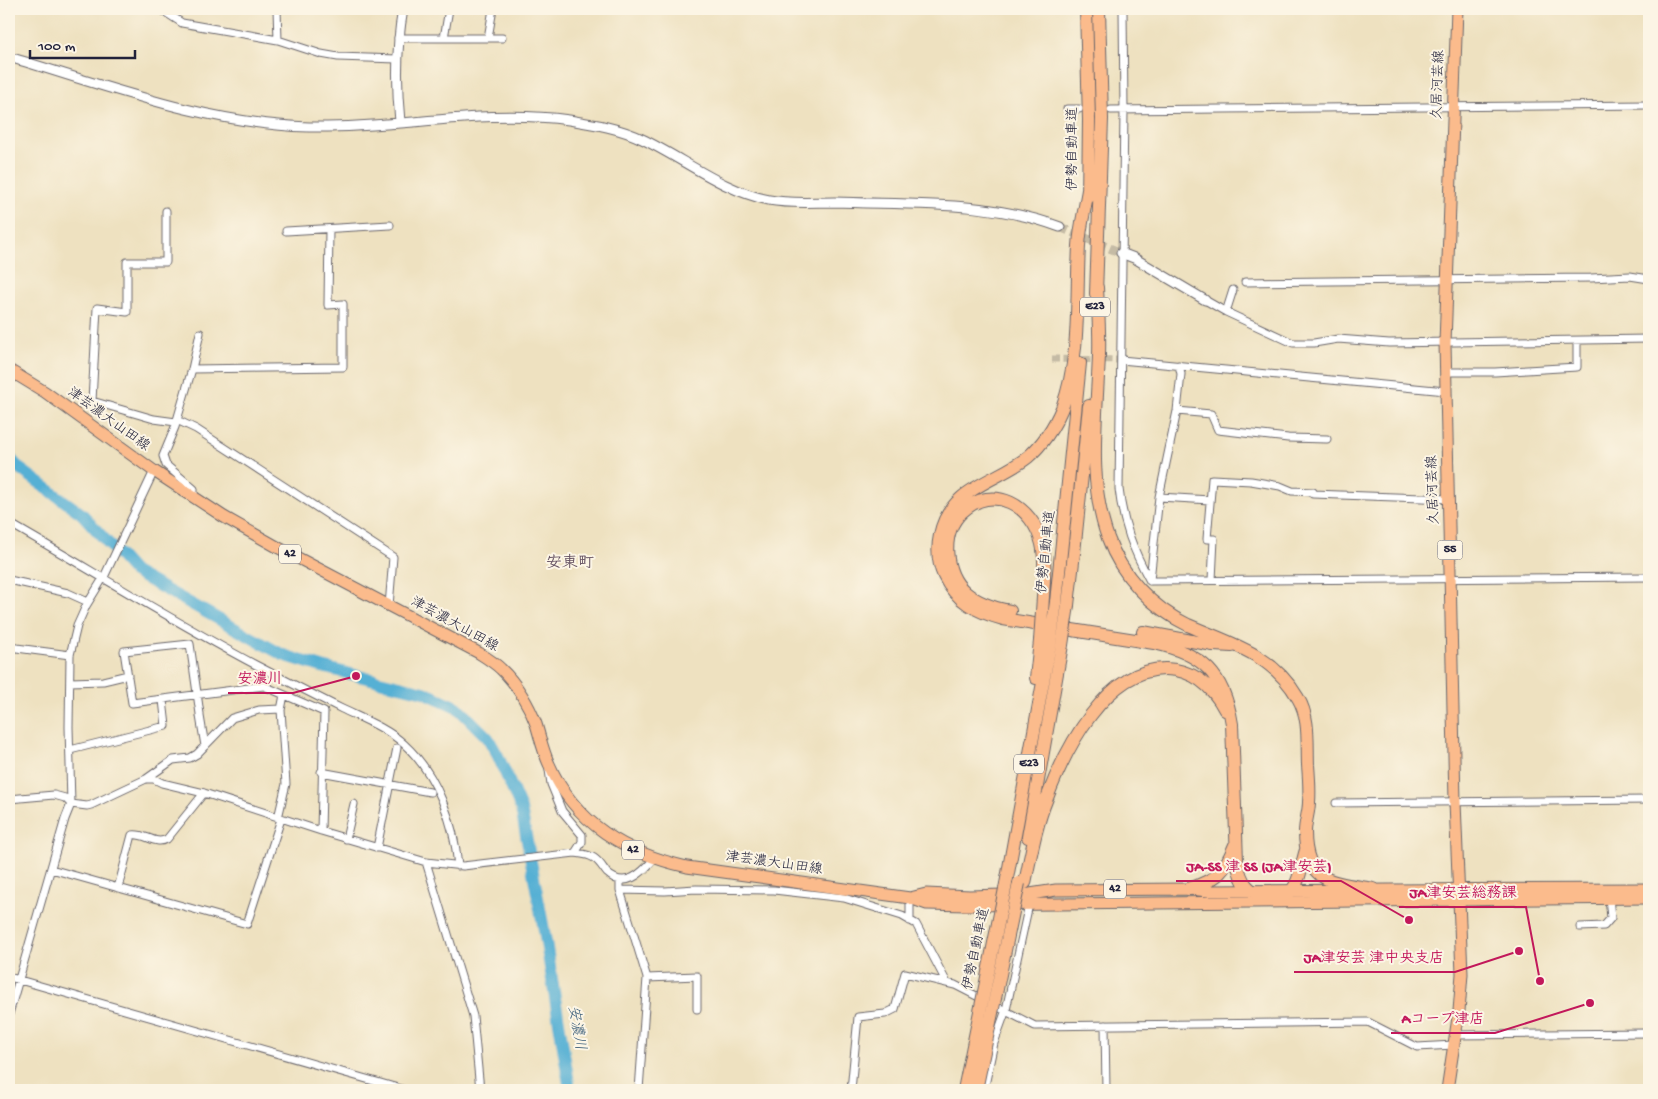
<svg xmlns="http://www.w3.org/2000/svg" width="1658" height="1099" font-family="'Gochi Hand','Klee One',sans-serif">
	<rect width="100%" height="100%" fill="#fcf5e5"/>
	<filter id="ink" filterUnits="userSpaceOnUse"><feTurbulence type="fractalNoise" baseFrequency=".02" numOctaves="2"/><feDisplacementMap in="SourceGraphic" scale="10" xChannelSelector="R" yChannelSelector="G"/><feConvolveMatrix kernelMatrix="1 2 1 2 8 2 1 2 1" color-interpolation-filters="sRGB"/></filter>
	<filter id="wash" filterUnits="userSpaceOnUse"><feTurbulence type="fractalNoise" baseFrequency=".0096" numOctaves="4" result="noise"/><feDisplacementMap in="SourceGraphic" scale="20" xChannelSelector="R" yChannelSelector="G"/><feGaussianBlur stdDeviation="1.12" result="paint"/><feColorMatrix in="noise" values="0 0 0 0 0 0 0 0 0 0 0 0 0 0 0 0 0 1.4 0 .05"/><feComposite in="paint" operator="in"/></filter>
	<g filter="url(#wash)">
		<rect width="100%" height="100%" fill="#eee1c0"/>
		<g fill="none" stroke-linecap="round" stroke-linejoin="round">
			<!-- river -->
			<path stroke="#57b0d4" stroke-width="12" d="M9 457 19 468 82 514 134 572 283 655 322 667 424 692 457 707 488 738 498 756 521 809 544 930 570 1090"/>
		</g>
	</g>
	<g filter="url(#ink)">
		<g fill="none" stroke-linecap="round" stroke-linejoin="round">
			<!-- minor-tunnel -->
			<path stroke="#c5bba5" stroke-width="7" stroke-dasharray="7 3.5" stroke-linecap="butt" d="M1052 359 1121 360"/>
			<!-- tertiary-tunnel -->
			<path stroke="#c5bba5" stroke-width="9" stroke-dasharray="9 4.5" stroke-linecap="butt" d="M1060 227 1121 253"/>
			<defs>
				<path id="minor" d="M157 9 162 10 182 23 278 40 321 54 338 57 397 59
					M277 9 278 40
					M1123 9 1124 111 1119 489C1123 524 1133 550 1150 581
					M398 38H488L493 9
					M444 38 449 9
					M488 38H502
					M1067 109H1079
					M1111 110 1649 105
					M166 211V262H127V312L97 308 92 401 154 419 176 422
					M286 231 390 225
					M1245 282 1591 278 1630 276 1649 279
					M1205 300 1226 312 1293 343H1314L1338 339 1389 343 1649 339
					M1226 312 1233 290
					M1121 360 1446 391
					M192 369 343 367V304L328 305 329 229
					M1445 372H1495L1577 367V341
					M1177 411 1211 414 1218 430 1288 438 1327 439
					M177 420 196 429 393 557 389 606
					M1159 497 1210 500
					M194 498V489L166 465 163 456 175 427 192 369 200 333
					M9 523C91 570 171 620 254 664 283 679 312 694 342 709 363 719 387 728 404 744 437 774 454 822 458 866
					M9 580 68 593 88 602
					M1150 580 1159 497 1177 411 1181 374 1179 365
					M1212 580 1214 539H1207L1212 479 1251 481 1280 486 1292 491 1313 492V494L1449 499
					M1150 581 1649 577
					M9 647 70 655
					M70 682 103 681 128 675
					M205 746 200 716V714L190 644 124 651 132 703 264 686 324 712 321 831
					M70 750 166 726 163 700
					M549 770 551 784 562 811 582 835V842L575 853
					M321 772 430 792
					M146 779H154L162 783 204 793 321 831 426 862 463 866 575 853C582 854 588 854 594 858 600 862 603 868 607 873 625 890 642 873 654 859
					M9 799 54 795 65 798 71 804 87 806 91 805 146 779 173 760 190 758 197 754 232 718 259 710 281 709
					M1336 803 1649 800
					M278 818 286 784 281 710 284 695
					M346 839 354 804
					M377 848 397 748
					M426 862 473 1016 480 1090
					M51 869 247 924 281 819
					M620 880V890L647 978 639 1090
					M118 888 132 835C144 832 155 846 167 839L204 793
					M620 890 665 891 696 889 774 890 844 898 902 916 916 924 947 983
					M910 898V921
					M1580 927 1604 926 1611 918 1609 897
					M9 977 405 1090
					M647 978 697 976V1009
					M9 1014 65 819 71 804 69 727 70 655 77 626 86 606 105 575 154 471
					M1105 1025 1106 1090
					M1456 1035 1649 1033
					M851 1090 858 1017 885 1014 895 1009 905 973 955 985 1035 1026 1368 1022 1417 1047 1454 1045
					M984 1090 994 1043 1006 1010 1029 904"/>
				<path id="tertiary" d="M9 57C107 86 206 124 309 127 396 129 483 108 569 120 594 124 620 128 642 139 684 159 723 191 769 200 790 204 813 202 834 202 910 205 988 200 1060 227
					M400 122C396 83 396 48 403 9
					M1121 253 1134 258 1205 300"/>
				<path id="primary" d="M9 370 45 392 154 471 224 517 279 548 479 653C487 658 495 663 501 669 516 683 529 705 536 724 540 737 543 751 549 764 575 824 626 853 687 867L910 898 927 904 966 905 1649 898
					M910 898 926 894 970 896 1030 894 1056 890 1189 889 1208 891C1355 889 1502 890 1649 889
					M1447 1090 1459 1011 1462 974 1455 802 1445 343 1457 9"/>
				<path id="motorway" d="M1086 9 1089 120 1088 198
					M1088 190C1085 208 1080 227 1079 246 1076 300 1081 356 1062 408 1054 427 1043 444 1028 457 995 483 950 487 940 535 937 549 938 563 944 576 956 601 977 612 1003 619L1154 643C1203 654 1224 674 1232 724L1237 861C1241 886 1249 890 1269 901 1276 898 1286 896 1291 891 1300 883 1302 861 1306 850
					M1097 287C1098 310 1100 332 1099 355 1097 415 1087 480 1108 538 1121 575 1152 608 1188 625 1231 644 1273 654 1298 698 1310 718 1307 742 1308 765 1309 777 1310 790 1309 802 1309 812 1305 822 1305 832 1305 849 1309 870 1325 878 1338 885 1358 886 1373 889
					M1096 294 1102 119 1099 9
					M1056 602 1080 363
					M1068 605 1074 553 1089 406
					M1010 611C994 608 978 603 965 592 944 573 940 533 962 512 993 482 1033 506 1042 544 1046 561 1044 580 1043 597
					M1143 632 1213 645 1232 646
					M1036 678 1040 641
					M1028 837 1062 645
					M1025 883C1031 854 1036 825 1047 798 1065 750 1106 668 1166 669 1194 670 1213 687 1225 710
					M1006 884 1050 644
					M1189 889C1219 878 1223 874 1235 845"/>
			</defs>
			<!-- minor casing -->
			<use href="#minor" stroke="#69656a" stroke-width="9"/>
			<!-- tertiary casing -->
			<use href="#tertiary" stroke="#69656a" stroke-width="11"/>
			<!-- primary casing -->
			<use href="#primary" stroke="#69656a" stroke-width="13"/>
			<!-- motorway casing -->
			<use href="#motorway" stroke="#69656a" stroke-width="14"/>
			<!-- minor -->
			<use href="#minor" stroke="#fff" stroke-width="7"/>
			<!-- tertiary -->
			<use href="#tertiary" stroke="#fff" stroke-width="9"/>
			<!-- primary -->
			<use href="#primary" stroke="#fbbb8c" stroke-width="11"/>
			<!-- motorway -->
			<use href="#motorway" stroke="#fbbb8c" stroke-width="12"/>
			<defs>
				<path id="motorway-bridge" d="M1040 641 1043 597
					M1050 644 1056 602
					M1062 645 1068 605
					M964 1090 1006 884
					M976 1090 1019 883"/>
			</defs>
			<!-- motorway-bridge casing -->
			<use href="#motorway-bridge" stroke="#69656a" stroke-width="14" stroke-linecap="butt"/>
			<!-- motorway-bridge -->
			<use href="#motorway-bridge" stroke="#fbbb8c" stroke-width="12"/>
		</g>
	</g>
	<g text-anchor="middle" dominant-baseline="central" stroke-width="4" stroke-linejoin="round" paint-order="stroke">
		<!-- shield labels -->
		<g fill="#fcf5e5" stroke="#63616e" stroke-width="1">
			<rect x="1080" y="297.5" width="30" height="19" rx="4"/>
			<rect x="1437.5" y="540.5" width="25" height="19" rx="4"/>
			<rect x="279" y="544.5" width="22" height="19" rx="4"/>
			<rect x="1014" y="754.5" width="30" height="19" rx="4"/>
			<rect x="622" y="840.5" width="22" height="19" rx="4"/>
			<rect x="1104" y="879.5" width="22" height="19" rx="4"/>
		</g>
		<g font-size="12" font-weight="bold" fill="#22223b">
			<text x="1095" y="307">E23</text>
			<text x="1450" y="550">55</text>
			<text x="290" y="554">42</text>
			<text x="1029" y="764">E23</text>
			<text x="633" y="850">42</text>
			<text x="1115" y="889">42</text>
		</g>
		<!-- street labels -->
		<g font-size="14" fill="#22223b" stroke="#fcf5e5">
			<text transform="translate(1439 85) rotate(-88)">久居河芸線</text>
			<text transform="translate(1073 149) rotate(-90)">伊勢自動車道</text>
			<text transform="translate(108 420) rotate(36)">津芸濃大山田線</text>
			<text transform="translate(1434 490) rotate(-92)">久居河芸線</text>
			<text transform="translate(1047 552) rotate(-84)">伊勢自動車道</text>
			<text transform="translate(454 625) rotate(29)">津芸濃大山田線</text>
			<text transform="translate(774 864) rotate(8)">津芸濃大山田線</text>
			<text transform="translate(977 949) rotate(-78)">伊勢自動車道</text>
		</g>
		<!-- water labels -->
		<g font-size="15" font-style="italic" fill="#375b78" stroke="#fcf5e5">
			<text transform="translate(576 1028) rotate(80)">安濃川</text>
		</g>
		<!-- quarter labels -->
		<g font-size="16" font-weight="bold" fill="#685565" stroke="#fcf5e5">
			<text x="570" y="564">安東町</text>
		</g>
	</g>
	<!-- callouts -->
	<path fill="none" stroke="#c2185b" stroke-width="2" d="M356 676L293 693H228M1409 920L1341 881H1176M1540 981L1526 907H1399M1519 951L1455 972H1294M1590 1003L1495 1033H1391"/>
	<g fill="#c2185b" stroke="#fcf5e5" stroke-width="2">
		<circle cx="356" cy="676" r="5"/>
		<circle cx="1409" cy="920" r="5"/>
		<circle cx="1540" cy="981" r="5"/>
		<circle cx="1519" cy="951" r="5"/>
		<circle cx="1590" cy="1003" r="5"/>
	</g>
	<g font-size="15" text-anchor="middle" font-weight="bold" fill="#c2185b" stroke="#fcf5e5" stroke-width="4" stroke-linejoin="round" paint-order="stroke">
		<text x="260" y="683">安濃川</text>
		<text x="1259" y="871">JA-SS 津 SS (JA津安芸)</text>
		<text x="1463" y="897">JA津安芸総務課</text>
		<text x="1374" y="962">JA津安芸 津中央支店</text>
		<text x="1443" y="1023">Aコープ津店</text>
	</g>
	<!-- margin -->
	<rect width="1658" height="1099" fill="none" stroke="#fcf5e5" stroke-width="30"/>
	<!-- scale -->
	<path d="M30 50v8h105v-8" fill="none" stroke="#22223b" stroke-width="2.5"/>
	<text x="38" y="50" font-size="15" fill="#22223b" stroke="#fcf5e5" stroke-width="4" paint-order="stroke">100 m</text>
</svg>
